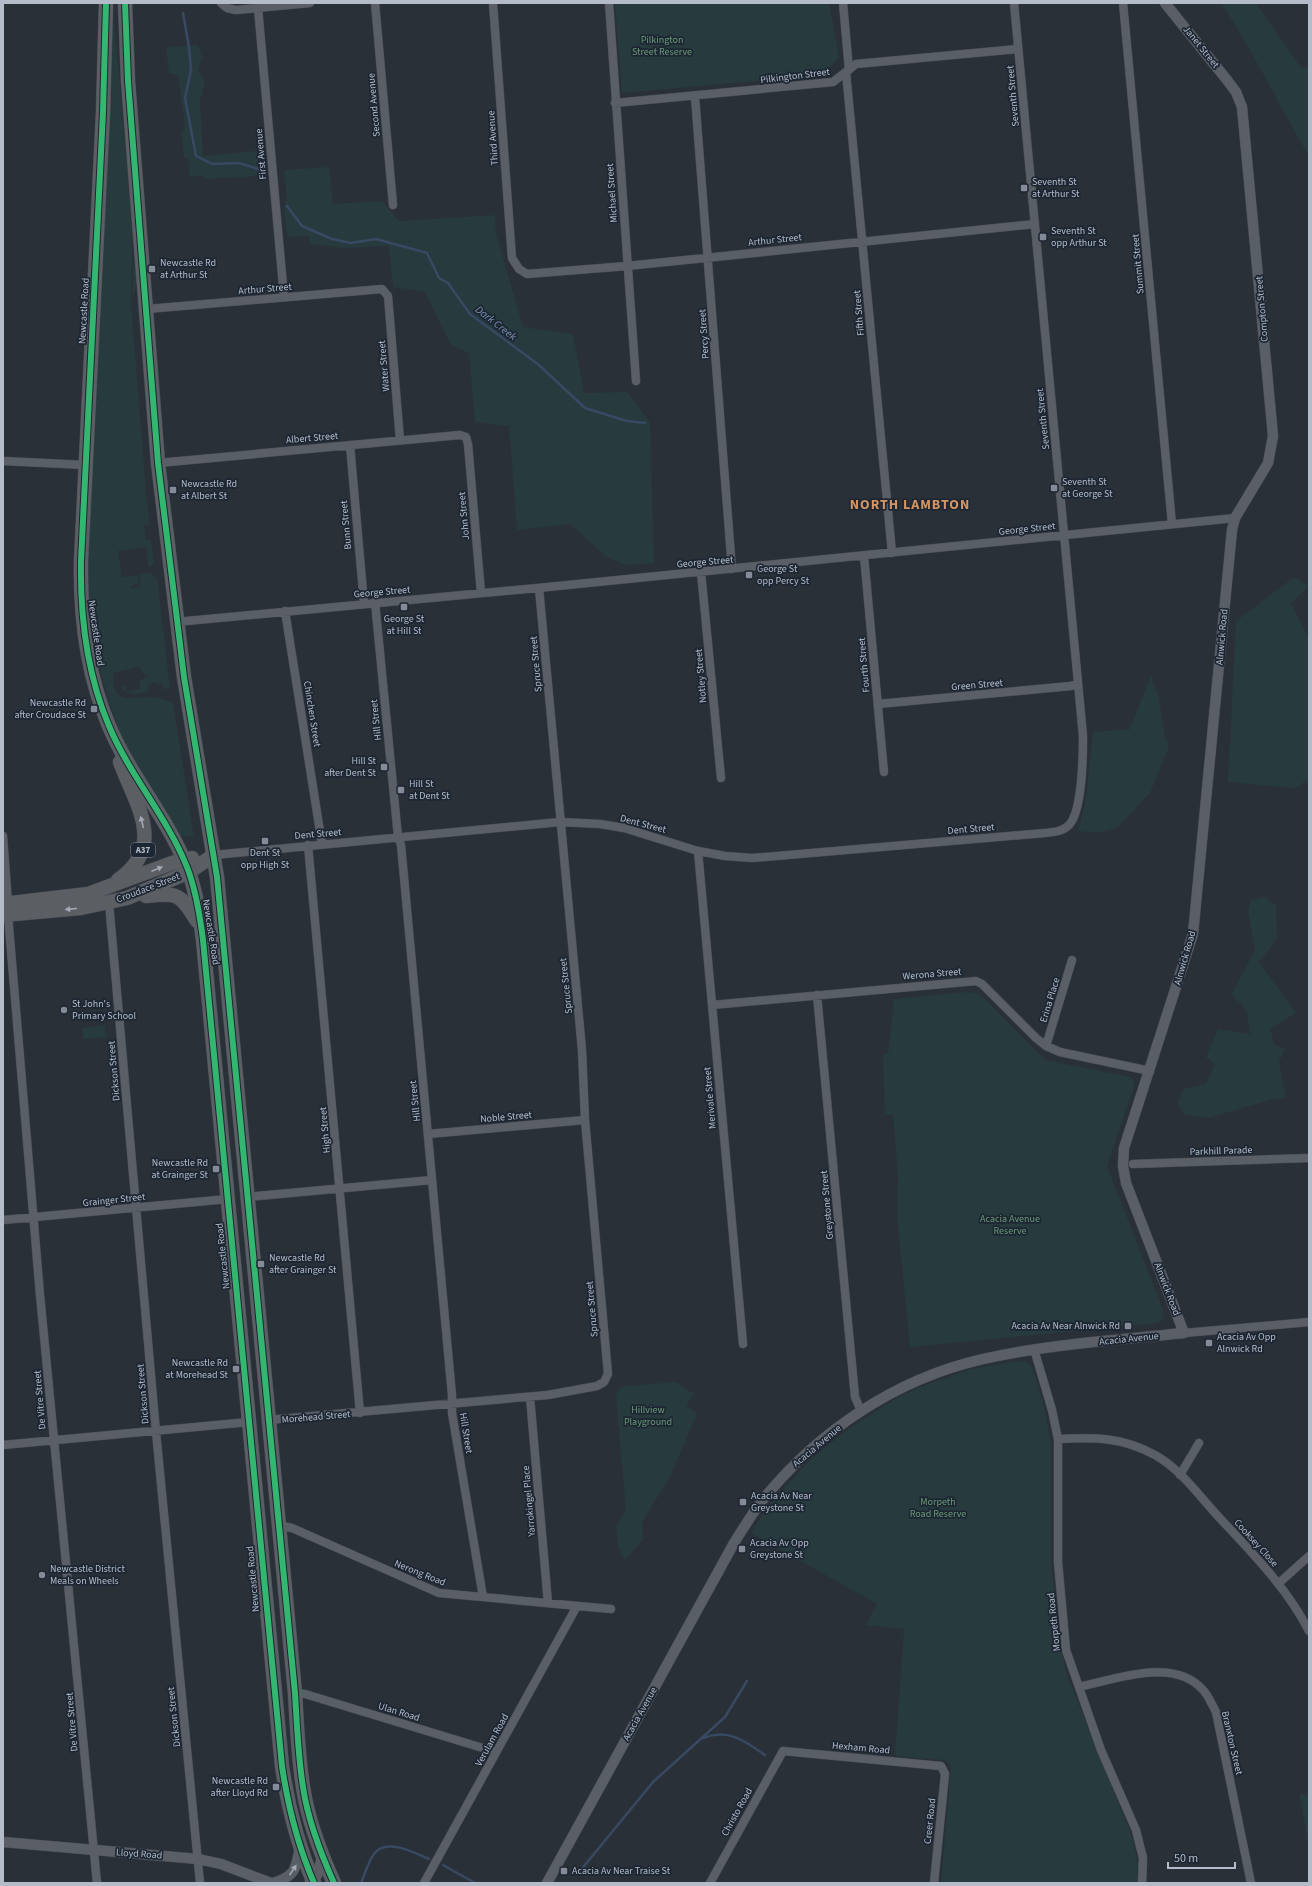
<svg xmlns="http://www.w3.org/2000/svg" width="1312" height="1886" font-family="'Source Sans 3',sans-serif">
	<rect width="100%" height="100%" fill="#2a3038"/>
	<!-- green -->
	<path fill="#273a3e" d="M615 3H829L839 57 823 75 622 93Z
		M1221 3H1256L1302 69 1309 67V157L1241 34Z
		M111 9H113L133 229 131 303 146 491H144L146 493 150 526 144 524 146 540H151L154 564 148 567 146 547 118 551 122 577 138 575 139 583 131 586 132 589 140 586V574L151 573 157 578 170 687 164 690 162 684H156L155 682 148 684 149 691C139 694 128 697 121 687L126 686V691L140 689V680L150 676 145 675 139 667 113 673C113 706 129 697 151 697 158 697 166 701 173 703L194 837 181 836 139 770 120 733 110 705 93 645 88 601V558L109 122Z
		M198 45 202 57 198 70 205 82 200 101 203 156 257 151 260 176 205 179 203 176 190 177 188 158H184L181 132 185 126 178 75 169 73 166 47Z
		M329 167 333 204 382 201 399 221 495 215 496 233 523 327 573 334 584 393 627 392 650 422 654 563 625 565 605 556 571 524 517 530 509 426 475 422 469 353 451 345 425 292 393 287 389 246 347 248 310 244 309 236 288 237 283 208 287 199 284 170Z
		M134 244 138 280 132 298Z
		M1294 577 1308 586 1291 603 1309 639V779L1295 788 1228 782 1236 621Z
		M1151 675 1159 698 1165 737 1169 747 1150 793 1118 827 1097 833 1078 831 1086 800 1093 732 1130 729Z
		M1265 897 1276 905 1277 939 1259 962 1296 1013 1270 1029 1275 1045 1285 1049 1279 1062 1286 1098 1270 1100 1208 1118 1183 1114 1178 1103 1183 1089 1206 1084 1215 1064 1206 1057 1218 1029 1250 1034 1247 1011 1232 994 1255 950 1248 912 1250 901Z
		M967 992 977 993 983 997 1045 1060 1131 1077 1135 1084 1107 1166 1163 1310 1164 1317 1158 1323 910 1347 897 1217 898 1176 893 1114 885 1115 883 1054H888L894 999Z
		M105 1025 106 1037 83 1039 82 1028Z
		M1019 1361 1027 1362 1033 1369 1044 1407 1051 1444V1561L1060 1645 1067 1675 1133 1839 1138 1865 1137 1883H941L951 1767 949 1762 944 1760 895 1756 904 1629 866 1625 877 1604 751 1533 767 1507 810 1460 851 1427 895 1399 922 1386 972 1369Z
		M676 1382 694 1394 686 1406 697 1413 671 1475 642 1522 643 1540 625 1560 618 1547 616 1526 626 1511 616 1397 618 1390 626 1386Z
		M1299 1793 1309 1796V1845Z"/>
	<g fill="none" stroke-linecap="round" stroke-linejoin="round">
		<!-- stream -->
		<path stroke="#384963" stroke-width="2.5" d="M183 13 189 47 191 70 185 98 196 156 212 164 239 163 265 171
			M287 206 302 226 332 239 351 243 376 239 427 253 439 278 448 283 470 314 539 365 585 408 627 421 645 423
			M703 1738C728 1728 745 1741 765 1755
			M443 1865 475 1883
			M580 1871 653 1782 725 1717 747 1681
			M361 1883C365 1874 368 1862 374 1854 386 1837 415 1853 429 1859"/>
		<defs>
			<path id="minor" d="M221 3 227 8 236 10 310 3
				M375 3 393 205
				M493 3 512 258 519 269 527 274 627 266 1035 224
				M609 3 636 381
				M843 3 849 70
				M1123 3 1172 524
				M258 8 284 297
				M846 72 892 553
				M695 97 732 569
				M615 103 833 82 856 64 1018 49
				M147 309 382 289 388 296 400 440
				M350 445 364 603
				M3 461 85 465
				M158 463 460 435 466 437 468 444 481 593
				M864 556 884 772
				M701 572 721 778
				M375 602 398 837 401 845 452 1395V1413L483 1597
				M285 611 322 844
				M176 622 548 587 1235 518
				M878 704 1071 686 1078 683
				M3 836 8 903
				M308 845 360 1413
				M698 851 743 1344
				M214 855 560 822 600 824 624 828 698 851 725 856 752 858 1045 833C1053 832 1062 832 1069 825 1082 812 1083 756 1083 736L1014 3
				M109 903 156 1432 200 1883
				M8 915 40 1295 97 1883
				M817 995 855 1397 861 1411
				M712 1005 976 981 982 984 1036 1038 1046 1046 1060 1052 1150 1071
				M1046 1046 1072 960
				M428 1134 585 1120
				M1133 1164 1309 1158
				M247 1197 432 1180
				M3 1220 228 1199
				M1184 1333 1309 1322
				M1034 1349 1052 1410 1058 1439V1562L1066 1650 1101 1750 1136 1830 1143 1858 1142 1883
				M530 1397 548 1603
				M268 1420 548 1395 597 1386 604 1382 608 1374 585 1120 582 1050 539 588
				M1058 1439C1095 1437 1122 1437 1155 1455 1180 1469 1198 1494 1216 1514 1250 1551 1286 1586 1309 1631
				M3 1445 249 1422
				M1180 1475 1199 1443
				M278 1525 292 1528 439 1593 611 1609
				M1279 1583 1309 1556
				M1079 1687C1116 1679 1175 1656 1204 1691 1209 1697 1212 1705 1216 1712L1251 1883
				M295 1693 305 1694 496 1752
				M424 1883 577 1606
				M710 1883 783 1751 941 1766 945 1774 934 1883"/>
			<path id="tertiary" d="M3 1842 198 1859 221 1864 271 1883
				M310 1882C319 1879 320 1864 322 1856
				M273 1883C296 1876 296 1868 300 1847
				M547 1883 734 1543C743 1529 751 1515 761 1502 817 1432 895 1379 983 1359 1049 1344 1118 1340 1184 1333L1126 1183 1123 1166 1124 1148 1193 934 1232 530 1235 518 1268 463 1273 436 1242 107 1236 92 1227 80 1165 3"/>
			<path id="trunk" d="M106 3 103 112 81 561C80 617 87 674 109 726 130 776 167 817 187 867 196 890 200 916 203 940L282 1766C288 1807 298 1846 314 1883
				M125 3 128 81 158 463 184 677 217 877 295 1693C297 1725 298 1756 303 1787 308 1821 320 1852 334 1883
				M118 880C167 846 136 805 120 762
				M146 896C178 892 180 894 197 921
				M3 904 88 894 172 863 192 858
				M3 915 81 908 127 898 189 872 214 855"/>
		</defs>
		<!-- minor casing -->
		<use href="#minor" stroke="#484c53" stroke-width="9"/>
		<!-- tertiary casing -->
		<use href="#tertiary" stroke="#484c53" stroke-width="11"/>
		<!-- trunk casing -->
		<use href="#trunk" stroke="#474c53" stroke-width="15"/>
		<!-- minor -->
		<use href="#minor" stroke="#5a5e66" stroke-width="8"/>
		<!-- tertiary -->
		<use href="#tertiary" stroke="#5a5e66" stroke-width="10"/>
		<!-- trunk -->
		<use href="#trunk" stroke="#5b5f64" stroke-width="14"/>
		<defs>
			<path id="cycleway" d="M106 3 103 112 81 561C80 617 87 674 109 726 130 776 167 817 187 867 196 890 200 916 203 940L282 1766C288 1807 298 1846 314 1883
				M125 3 128 81 158 463 184 677 217 877 295 1693C297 1725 298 1756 303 1787 308 1821 320 1852 334 1883"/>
		</defs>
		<!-- cycleway casing -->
		<use href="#cycleway" stroke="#1d2633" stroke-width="8"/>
		<!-- cycleway -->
		<use href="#cycleway" stroke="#33b770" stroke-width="6"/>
	</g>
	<!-- one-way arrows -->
	<defs><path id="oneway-solid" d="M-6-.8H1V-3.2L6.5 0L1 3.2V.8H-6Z"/></defs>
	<g fill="#a2a9b5">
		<use href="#oneway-solid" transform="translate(142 822) rotate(-103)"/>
		<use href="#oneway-solid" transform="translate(157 869) rotate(-22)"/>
		<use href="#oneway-solid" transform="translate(71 909) rotate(175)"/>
		<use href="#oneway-solid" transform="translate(293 1870) rotate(-56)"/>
	</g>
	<!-- markers -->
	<g fill="#848b96" stroke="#1d2633" stroke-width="1.5">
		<rect x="1020" y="184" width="8" height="8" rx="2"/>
		<rect x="1039" y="233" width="8" height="8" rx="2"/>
		<rect x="148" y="265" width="8" height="8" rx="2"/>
		<rect x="1050" y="484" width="8" height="8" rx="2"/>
		<rect x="169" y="486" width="8" height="8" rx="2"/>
		<rect x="745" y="571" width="8" height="8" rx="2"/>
		<rect x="400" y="603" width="8" height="8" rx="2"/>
		<rect x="90" y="705" width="8" height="8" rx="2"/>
		<rect x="380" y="763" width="8" height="8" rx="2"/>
		<rect x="397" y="786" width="8" height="8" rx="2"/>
		<rect x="261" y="837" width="8" height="8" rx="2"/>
		<circle cx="64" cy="1010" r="4"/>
		<rect x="212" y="1165" width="8" height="8" rx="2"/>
		<rect x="257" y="1260" width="8" height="8" rx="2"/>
		<rect x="1124" y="1322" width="8" height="8" rx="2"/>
		<rect x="1205" y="1339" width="8" height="8" rx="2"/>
		<rect x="232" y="1365" width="8" height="8" rx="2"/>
		<rect x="739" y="1498" width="8" height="8" rx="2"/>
		<rect x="738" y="1545" width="8" height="8" rx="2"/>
		<circle cx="42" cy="1575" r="4"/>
		<rect x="272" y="1783" width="8" height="8" rx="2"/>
		<rect x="560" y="1867" width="8" height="8" rx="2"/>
	</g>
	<g text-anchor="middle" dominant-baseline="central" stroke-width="3.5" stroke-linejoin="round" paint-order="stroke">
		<!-- shield labels -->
		<rect fill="#1d2633" stroke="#878f9c" stroke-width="1" x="131" y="843" width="24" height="14" rx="3"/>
		<g font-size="9" font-weight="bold" fill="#b4bcc9">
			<text x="143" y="850">A37</text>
		</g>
		<!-- park labels -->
		<g font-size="10" fill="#6b9a76" stroke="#1d2633">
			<text x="662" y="40">Pilkington<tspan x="662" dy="12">Street Reserve</tspan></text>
			<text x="1010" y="1219">Acacia Avenue<tspan x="1010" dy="12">Reserve</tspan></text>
			<text x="648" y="1410">Hillview<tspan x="648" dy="12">Playground</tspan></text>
			<text x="938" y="1502">Morpeth<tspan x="938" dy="12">Road Reserve</tspan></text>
		</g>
		<!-- street labels -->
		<g font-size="10" fill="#b4bcc9" stroke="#1d2633">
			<text transform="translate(1201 47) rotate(51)">Janet Street</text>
			<text transform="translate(795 76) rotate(-7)">Pilkington Street</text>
			<text transform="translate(1013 96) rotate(-95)">Seventh Street</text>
			<text transform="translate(374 105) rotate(-95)">Second Avenue</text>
			<text transform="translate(493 138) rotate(-94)">Third Avenue</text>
			<text transform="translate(261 154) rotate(-95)">First Avenue</text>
			<text transform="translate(612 193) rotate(-94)">Michael Street</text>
			<text transform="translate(775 240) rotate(-6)">Arthur Street</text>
			<text transform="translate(1138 264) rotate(-95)">Summit Street</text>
			<text transform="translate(265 289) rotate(-5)">Arthur Street</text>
			<text transform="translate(1262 309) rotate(-95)">Compton Street</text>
			<text transform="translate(84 311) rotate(-87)">Newcastle Road</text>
			<text transform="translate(859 313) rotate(-95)">Fifth Street</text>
			<text transform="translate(704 334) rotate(-94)">Percy Street</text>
			<text transform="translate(384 366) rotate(-95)">Water Street</text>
			<text transform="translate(1043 419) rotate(-96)">Seventh Street</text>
			<text transform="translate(312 438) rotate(-5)">Albert Street</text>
			<text transform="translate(464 516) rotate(-95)">John Street</text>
			<text transform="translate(346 525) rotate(-95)">Bunn Street</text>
			<text transform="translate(1027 529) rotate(-6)">George Street</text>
			<text transform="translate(705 562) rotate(-5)">George Street</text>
			<text transform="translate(382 592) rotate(-5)">George Street</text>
			<text transform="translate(96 633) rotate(82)">Newcastle Road</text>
			<text transform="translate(1222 637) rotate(-85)">Alnwick Road</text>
			<text transform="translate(536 664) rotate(-95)">Spruce Street</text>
			<text transform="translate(864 665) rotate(-95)">Fourth Street</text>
			<text transform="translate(701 676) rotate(-95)">Notley Street</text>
			<text transform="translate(977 685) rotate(-5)">Green Street</text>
			<text transform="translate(312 714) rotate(81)">Chinchen Street</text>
			<text transform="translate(376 720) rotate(-96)">Hill Street</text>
			<text transform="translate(643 824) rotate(15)">Dent Street</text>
			<text transform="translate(971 829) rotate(-5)">Dent Street</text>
			<text transform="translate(318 834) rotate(-5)">Dent Street</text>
			<text transform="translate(148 888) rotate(-21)">Croudace Street</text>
			<text transform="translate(211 932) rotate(81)">Newcastle Road</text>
			<text transform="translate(1185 958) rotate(-74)">Alnwick Road</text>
			<text transform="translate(932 974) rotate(-5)">Werona Street</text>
			<text transform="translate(566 986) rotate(-96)">Spruce Street</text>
			<text transform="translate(1050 1000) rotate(-73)">Erina Place</text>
			<text transform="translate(114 1071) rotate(-95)">Dickson Street</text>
			<text transform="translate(710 1098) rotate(-95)">Merivale Street</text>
			<text transform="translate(415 1101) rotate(-96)">Hill Street</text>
			<text transform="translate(506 1117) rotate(-5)">Noble Street</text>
			<text transform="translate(325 1130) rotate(-95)">High Street</text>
			<text transform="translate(1221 1151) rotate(-2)">Parkhill Parade</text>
			<text transform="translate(114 1200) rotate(-6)">Grainger Street</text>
			<text transform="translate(827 1205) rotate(-95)">Greystone Street</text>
			<text transform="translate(223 1256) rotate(-96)">Newcastle Road</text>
			<text transform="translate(1167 1289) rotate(69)">Alnwick Road</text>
			<text transform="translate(592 1309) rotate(-95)">Spruce Street</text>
			<text transform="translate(1129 1339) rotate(-6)">Acacia Avenue</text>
			<text transform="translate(143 1394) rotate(-95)">Dickson Street</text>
			<text transform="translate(40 1400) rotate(-95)">De Vitre Street</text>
			<text transform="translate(316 1417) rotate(-5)">Morehead Street</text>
			<text transform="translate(466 1433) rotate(81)">Hill Street</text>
			<text transform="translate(817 1446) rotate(-40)">Acacia Avenue</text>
			<text transform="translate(529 1501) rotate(-95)">Yarrokingel Place</text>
			<text transform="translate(1256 1543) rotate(48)">Cooksey Close</text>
			<text transform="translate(420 1573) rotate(22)">Nerong Road</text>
			<text transform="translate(253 1579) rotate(-95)">Newcastle Road</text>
			<text transform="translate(1054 1622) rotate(-96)">Morpeth Road</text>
			<text transform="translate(399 1712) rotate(17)">Ulan Road</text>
			<text transform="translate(640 1714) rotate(-61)">Acacia Avenue</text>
			<text transform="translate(174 1717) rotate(-96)">Dickson Street</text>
			<text transform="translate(72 1722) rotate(-95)">De Vitre Street</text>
			<text transform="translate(492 1740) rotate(-61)">Verulam Road</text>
			<text transform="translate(1232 1743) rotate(77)">Branxton Street</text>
			<text transform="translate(861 1748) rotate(5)">Hexham Road</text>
			<text transform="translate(737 1812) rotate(-61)">Christo Road</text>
			<text transform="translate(930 1821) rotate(-84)">Creer Road</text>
			<text transform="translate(139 1854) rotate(4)">Lloyd Road</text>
		</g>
		<!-- poi labels -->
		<g font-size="10" fill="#b4bcc9" stroke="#1d2633" text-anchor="start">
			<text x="1032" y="182">Seventh St<tspan x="1032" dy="12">at Arthur St</tspan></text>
			<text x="1051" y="231">Seventh St<tspan x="1051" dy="12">opp Arthur St</tspan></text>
			<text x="160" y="263">Newcastle Rd<tspan x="160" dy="12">at Arthur St</tspan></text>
			<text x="1062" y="482">Seventh St<tspan x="1062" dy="12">at George St</tspan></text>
			<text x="181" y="484">Newcastle Rd<tspan x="181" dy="12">at Albert St</tspan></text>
			<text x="757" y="569">George St<tspan x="757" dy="12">opp Percy St</tspan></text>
			<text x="404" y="619" text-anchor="middle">George St<tspan x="404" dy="12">at Hill St</tspan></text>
			<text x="86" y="703" text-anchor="end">Newcastle Rd<tspan x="86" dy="12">after Croudace St</tspan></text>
			<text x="376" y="761" text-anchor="end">Hill St<tspan x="376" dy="12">after Dent St</tspan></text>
			<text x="409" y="784">Hill St<tspan x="409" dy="12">at Dent St</tspan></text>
			<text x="265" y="853" text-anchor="middle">Dent St<tspan x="265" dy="12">opp High St</tspan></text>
			<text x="72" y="1004">St John's<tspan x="72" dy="12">Primary School</tspan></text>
			<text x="208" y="1163" text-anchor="end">Newcastle Rd<tspan x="208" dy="12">at Grainger St</tspan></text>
			<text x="269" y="1258">Newcastle Rd<tspan x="269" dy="12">after Grainger St</tspan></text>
			<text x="1120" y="1326" text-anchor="end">Acacia Av Near Alnwick Rd</text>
			<text x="1217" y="1337">Acacia Av Opp<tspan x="1217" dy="12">Alnwick Rd</tspan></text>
			<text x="228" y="1363" text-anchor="end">Newcastle Rd<tspan x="228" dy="12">at Morehead St</tspan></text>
			<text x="751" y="1496">Acacia Av Near<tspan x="751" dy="12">Greystone St</tspan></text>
			<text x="750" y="1543">Acacia Av Opp<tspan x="750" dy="12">Greystone St</tspan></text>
			<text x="50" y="1569">Newcastle District<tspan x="50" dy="12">Meals on Wheels</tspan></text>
			<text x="268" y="1781" text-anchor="end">Newcastle Rd<tspan x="268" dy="12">after Lloyd Rd</tspan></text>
			<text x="572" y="1871">Acacia Av Near Traise St</text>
		</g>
		<!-- water labels -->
		<g font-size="11" font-style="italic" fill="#7c92b1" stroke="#1d2633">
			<text transform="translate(496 323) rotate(38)">Dark Creek</text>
		</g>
		<!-- district labels -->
		<g font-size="14" font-weight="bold" letter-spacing="1" fill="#d59563" stroke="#1d2633">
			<text x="910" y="505">NORTH LAMBTON</text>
		</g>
	</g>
	<!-- border -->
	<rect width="1312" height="1886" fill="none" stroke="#b4bcc9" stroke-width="8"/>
	<!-- scale -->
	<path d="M1168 1862v6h67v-6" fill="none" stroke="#b4bcc9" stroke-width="2"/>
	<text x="1174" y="1862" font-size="12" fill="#b4bcc9" stroke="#1d2633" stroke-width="3" paint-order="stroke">50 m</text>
</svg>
